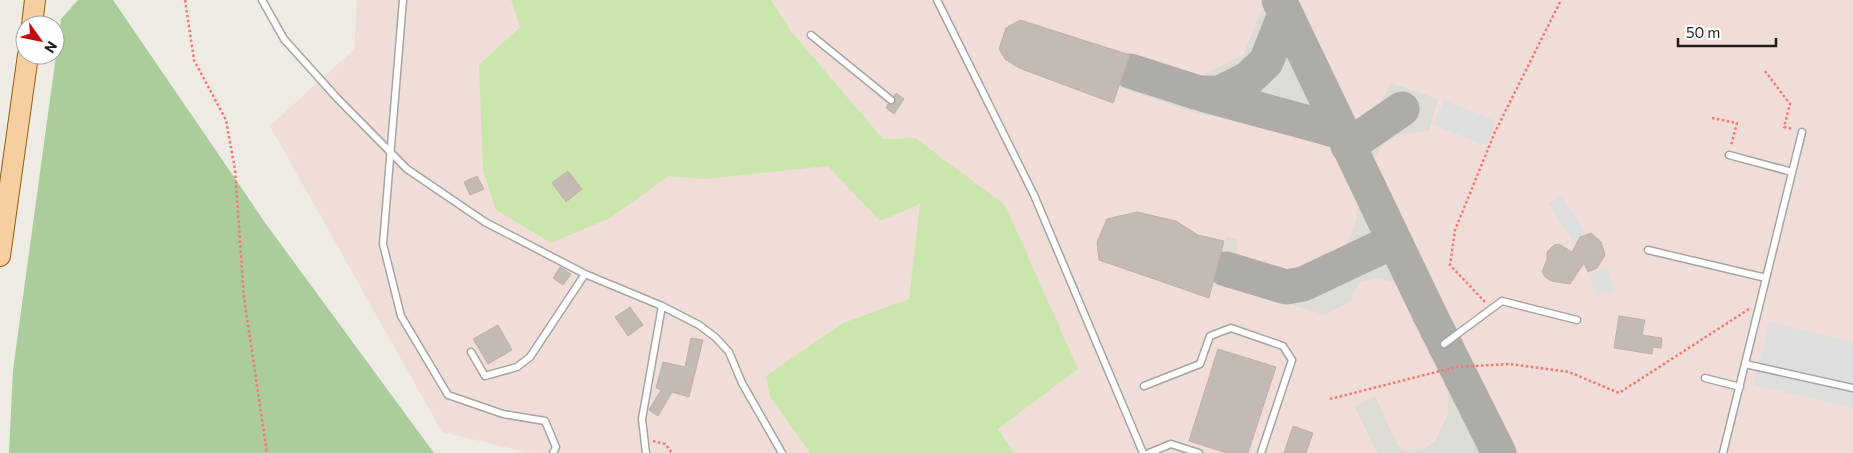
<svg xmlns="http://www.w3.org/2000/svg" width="1853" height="453" font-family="Commissioner,sans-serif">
	<rect width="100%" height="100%" fill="#eeebe4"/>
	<!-- military -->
	<path fill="#f0ddd8" d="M357 0H1853V453H530L442 432 270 126 354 49Z"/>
	<!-- airport -->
	<path fill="#dddbd6" d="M1265 0 1327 135 1234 108 1223 116H1210L1195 113 1119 87 1127 62 1195 79 1244 54Z
		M1391 83 1438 99 1429 131 1403 134 1383 144 1375 157 1354 120 1368 124Z
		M1358 196 1401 283 1377 279 1361 281 1353 293 1351 301 1325 315 1213 281 1226 236 1237 239 1236 261 1294 277 1343 249 1353 232 1357 216Z
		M1449 382 1483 453H1377L1355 407 1375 396 1398 446 1409 452 1424 449 1435 441 1448 414Z"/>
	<!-- grass -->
	<path fill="#cbe6ac" d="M511 0H771L790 30 883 139 915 138 1005 205 1078 369 998 429 1014 453H810L770 397 766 376 843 323 909 299 920 204 880 221 828 166 706 179 669 176 610 218 551 243 496 210 483 171 479 65 520 27Z"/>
	<!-- forest -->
	<path fill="#abcc9b" d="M78 0H113L266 224 434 453H9L13 370 61 19Z"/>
	<!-- parking -->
	<path fill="#dedede" d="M1444 100 1496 121 1486 146 1434 125Z
		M1561 196 1586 232 1573 242 1548 203Z
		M1607 267 1616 291 1597 298 1589 275Z
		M1769 322 1853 342V408L1754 385Z"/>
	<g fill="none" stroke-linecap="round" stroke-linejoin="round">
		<!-- taxiway -->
		<path stroke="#adaca8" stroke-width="35" d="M1279 0 1429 313 1499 453
			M1130 71 1199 93H1220L1248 79 1266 62 1285 14
			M1202 94 1342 132
			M1348 146 1402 109
			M1226 269 1286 287 1303 284 1394 241"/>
	</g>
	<!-- building -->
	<path fill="#c3bab4" stroke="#bfb1a7" d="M1020 20 1130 55 1113 103 1019 68 1005 59 999 49 1006 28Z
		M896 93 904 99 894 114 886 108 888 104 892 105 895 103 896 99 894 96Z
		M568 171 582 189 566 202 552 183Z
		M477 176 484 189 470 195 464 182Z
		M1137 212 1176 221 1198 235 1224 241 1209 298 1099 260 1097 242 1107 219Z
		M1591 233 1601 242 1605 255 1597 268 1588 272 1584 263 1570 284 1551 281 1545 277 1542 272 1547 259V252L1554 245 1559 244 1572 252 1580 237Z
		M560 267 571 274 563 285 553 278Z
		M630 307 643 325 628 336 615 317Z
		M1619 316 1645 320 1642 335 1662 338 1661 348 1653 347 1652 354 1614 348Z
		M498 325 512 350 488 364 473 339Z
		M691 338 703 340 689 397 672 392 658 416 649 410 661 390 656 388 663 362 685 367Z
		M1218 349 1276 367 1248 453H1227L1189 441Z
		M1293 426 1313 433 1306 453H1284Z"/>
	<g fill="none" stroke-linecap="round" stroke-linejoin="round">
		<defs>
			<path id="lane" d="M262 0 284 39 337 98 407 169 485 222 585 274 662 306 699 325 715 337 729 352 742 383 782 453
				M403 0 383 244 401 316 448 395 503 414 545 421 556 447 553 453
				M937 0 1034 195 1143 453
				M811 35 891 100
				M1729 155 1792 172
				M1648 250 1766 278
				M1444 344 1502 301 1577 320
				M471 352 485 376 517 367 530 357 585 274
				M1745 364 1853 388
				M1705 378 1740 387
				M1144 386 1200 364 1210 336 1231 328 1283 346 1292 360 1261 453
				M646 453 642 419 662 306
				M1149 453 1171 444 1199 453
				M1723 453 1802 132"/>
			<path id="primary" d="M32 25 35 0
				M0 256 28 55"/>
		</defs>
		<!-- lane casing -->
		<use href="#lane" stroke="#a5a5a5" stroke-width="9"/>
		<!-- primary casing -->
		<use href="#primary" stroke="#905e07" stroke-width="22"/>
		<!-- path -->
		<path stroke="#f37971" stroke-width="2.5" stroke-dasharray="2.5 2.5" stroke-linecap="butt" d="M185 0 194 60 226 120 235 170 244 298 267 453
			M1765 71 1790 104 1784 127 1793 129
			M1712 118 1737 123 1731 146
			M1485 302 1450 265 1455 230 1495 132 1561 0
			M1330 399 1456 367 1510 364 1569 372 1619 393 1749 309
			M653 441 665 444 672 453"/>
		<!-- lane -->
		<use href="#lane" stroke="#fff" stroke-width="6"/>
		<!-- primary -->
		<use href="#primary" stroke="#f7cea0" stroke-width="20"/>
	</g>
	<!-- north arrow -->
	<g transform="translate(40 40) rotate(123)"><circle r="24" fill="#ffffff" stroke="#a5a5a5"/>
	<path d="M0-4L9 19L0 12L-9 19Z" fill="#c20a11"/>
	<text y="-8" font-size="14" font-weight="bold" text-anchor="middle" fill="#1e1e1e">N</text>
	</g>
	<!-- scale -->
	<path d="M1678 38v8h98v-8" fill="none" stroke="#1e1e1e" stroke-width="2.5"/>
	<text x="1686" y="38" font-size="15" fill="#1e1e1e" stroke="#ffffff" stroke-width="4" paint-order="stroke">50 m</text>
</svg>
